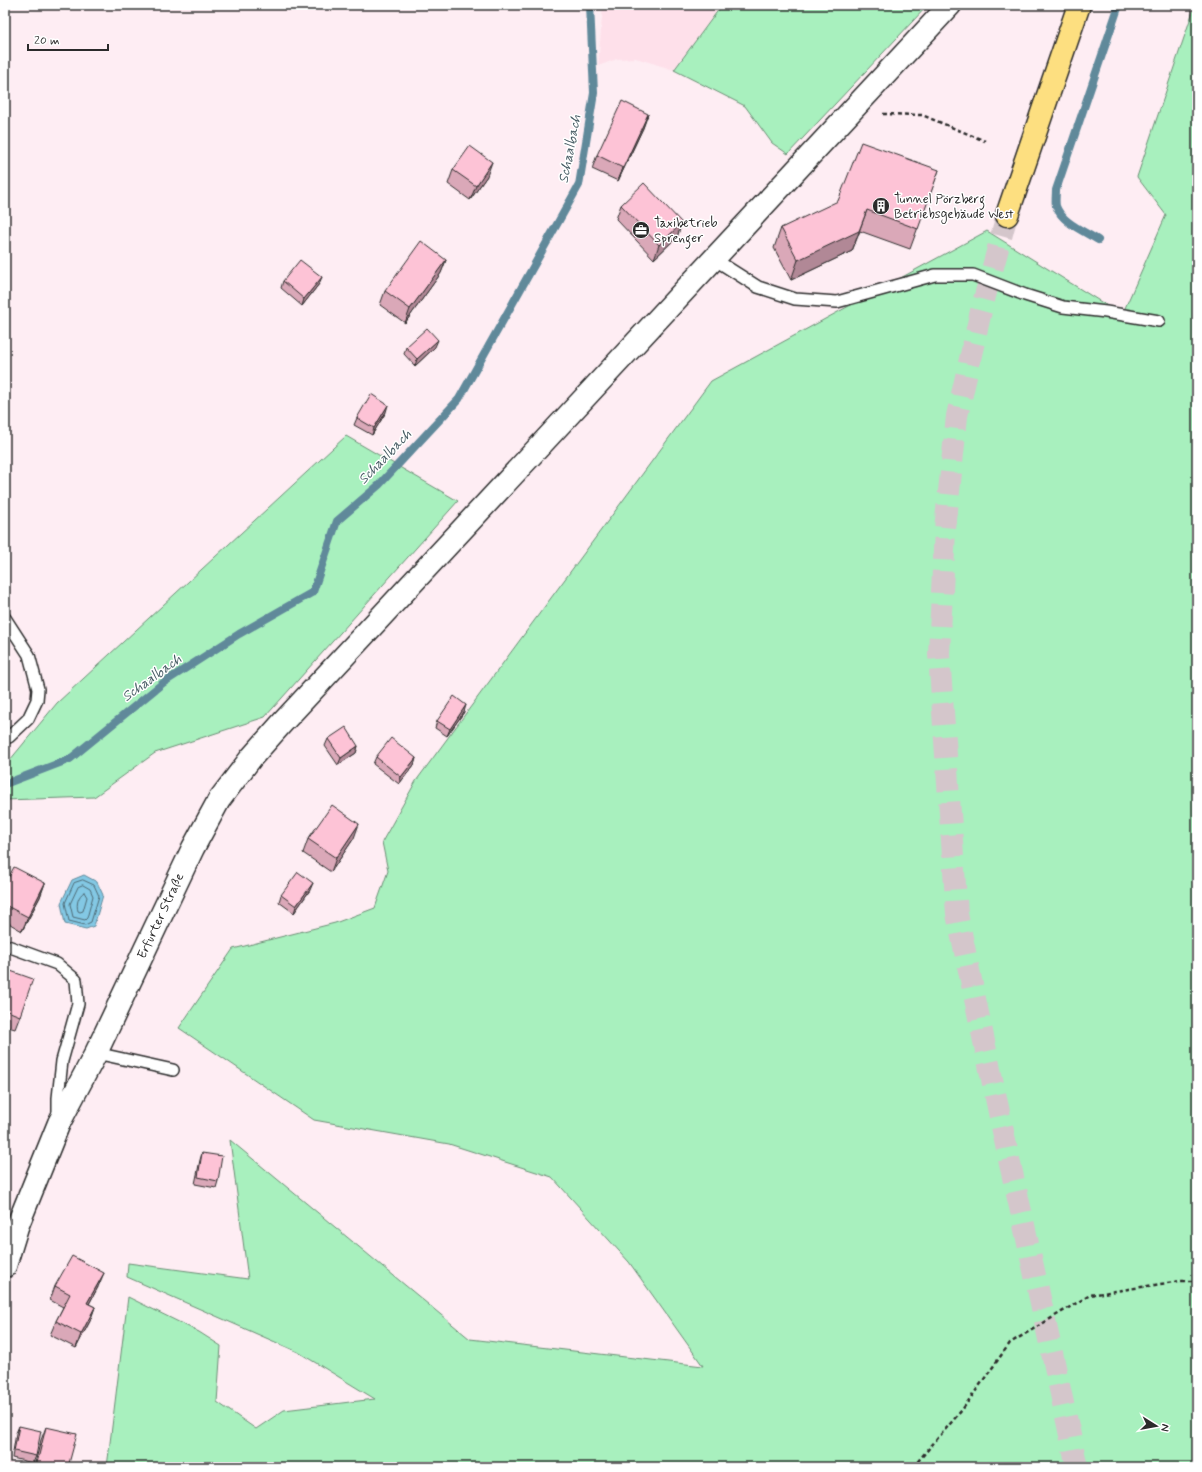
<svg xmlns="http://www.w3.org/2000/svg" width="1202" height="1472" font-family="Mynerve,sans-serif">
	<rect width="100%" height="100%" fill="#feedf3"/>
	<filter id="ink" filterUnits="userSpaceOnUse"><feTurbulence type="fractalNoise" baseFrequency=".025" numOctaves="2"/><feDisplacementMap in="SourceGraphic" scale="8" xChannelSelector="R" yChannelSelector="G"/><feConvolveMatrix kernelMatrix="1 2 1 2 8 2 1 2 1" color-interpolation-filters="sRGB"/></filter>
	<g filter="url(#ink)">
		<!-- built -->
		<path fill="#fee0ea" d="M603 5H722L674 70 636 58 617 59 598 66Z"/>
		<!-- green -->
		<path fill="#a8f0be" stroke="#6a8e74" d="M722 5H928L788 154 772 143 745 106 674 70Z
			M1195 5H1197V1467H107L128 1297 199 1332 221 1346 217 1402 256 1429 284 1410 375 1399 298 1352 127 1277 128 1263 248 1279 230 1140 470 1339 703 1366 629 1262 552 1177 449 1144 314 1120 179 1028 233 949 335 923 375 908 388 871 382 842 416 781 711 381 987 231 1122 315 1166 215 1137 177Z
			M346 436 458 501 265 717 155 753 94 797 5 800V766L57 703Z"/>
		<!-- water -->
		<path fill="#83c8e4" stroke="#60899a" d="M84 875 97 882 103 895 94 926 86 929 65 924 61 903 72 880Z"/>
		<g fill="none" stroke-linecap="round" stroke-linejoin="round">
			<!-- shore -->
			<path stroke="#4e6a75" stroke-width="1" d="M83 880 94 885 99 896 91 922 85 925 69 921 65 903 74 883Z
				M83 885 90 889 93 896 87 918 85 920 73 917 70 904 78 887Z
				M84 892 87 897 83 911 80 912 78 911C76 904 78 896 84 892Z"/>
			<!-- stream -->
			<path stroke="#60899a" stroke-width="8" d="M1098 240C1084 231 1062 223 1056 206 1055 201 1056 195 1056 190L1119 5
				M5 784 70 759 163 683 239 634 313 592 337 521 379 485 459 399 579 185 594 93 590 5"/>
			<!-- primary-tunnel -->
			<path stroke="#d4c6cb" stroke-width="22" stroke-dasharray="22 11" stroke-linecap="butt" d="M1007 215 981 311 957 416 945 529 939 654 957 914 1010 1164 1020 1207 1077 1467"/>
			<defs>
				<path id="service" d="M714 259 758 287 795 299 837 302 935 275H973L1025 295 1063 307 1106 312 1159 321
					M5 618 29 655 38 689 37 700 28 719 9 737 5 738
					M5 945 57 964 76 980 78 1004 62 1061 58 1098V1117
					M96 1053 173 1070"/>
				<path id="minor" d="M5 1266 17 1227 59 1123 96 1053 193 848 219 800 251 758 283 722 950 5"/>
				<path id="primary" d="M1007 215 1079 5"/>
			</defs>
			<!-- service casing -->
			<use href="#service" stroke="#2b2b2b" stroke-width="14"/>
			<!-- minor casing -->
			<use href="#minor" stroke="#2b2b2b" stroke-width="25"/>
			<!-- primary casing -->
			<use href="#primary" stroke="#2b2b2b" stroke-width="25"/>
			<!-- path -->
			<path stroke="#2b2b2b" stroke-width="2.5" stroke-dasharray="4 3" stroke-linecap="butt" d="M883 114 922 115 985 141
				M913 1467 962 1410 1010 1343 1090 1295 1180 1281H1197"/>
			<!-- service -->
			<use href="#service" stroke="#fff" stroke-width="11"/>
			<!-- minor -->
			<use href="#minor" stroke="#fff" stroke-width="22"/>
			<!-- primary -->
			<use href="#primary" stroke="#fddf80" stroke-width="22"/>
		</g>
		<!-- wall -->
		<path fill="#daa8b8" stroke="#2b2b2b" d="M648 114 643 128 618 181 592 169 597 155Z
			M453 170 487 176 470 200 448 184Z
			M939 170 910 249 860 231 852 251 791 280 774 248 781 228Z
			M621 205 682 223 677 237 654 259 616 219Z
			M446 260 441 273 405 323 380 305 385 291Z
			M283 281 319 284 302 306 281 288Z
			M406 347H435L415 366 404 354Z
			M386 412 372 435 354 425 357 418Z
			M464 712 447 736 435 728 437 721Z
			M328 739 358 746 356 753 338 765 325 746Z
			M376 757 416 758 414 765 399 784 373 764Z
			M354 838 331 872 303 853 308 839Z
			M45 883 40 897 22 931 5 921V884Z
			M310 890 294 913 279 902 281 895Z
			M5 969 20 1016 15 1029 5 1026Z
			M202 1153 218 1181 216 1188 195 1184 200 1160Z
			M55 1286 98 1287 89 1304 95 1307 90 1321 76 1348 50 1335 56 1321 63 1307 50 1300Z
			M19 1426 36 1456 33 1463 12 1458 16 1433Z
			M46 1427 68 1467H34L41 1440Z"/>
		<!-- shaded-wall -->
		<path fill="#b18896" stroke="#2b2b2b" d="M648 114 643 128 618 181 623 168Z
			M492 162 487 176 470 200 476 186Z
			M867 210 852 251 791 280 798 260Z
			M682 223 677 237 654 259 659 245Z
			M446 260 441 273 405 323 410 309Z
			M322 277 319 284 302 306 304 299Z
			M438 340 435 347 415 366 417 359Z
			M388 405 386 412 372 435 374 428Z
			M466 705 464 712 447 736 450 729Z
			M358 746 356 753 338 765 341 758Z
			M416 758 414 765 399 784 401 777Z
			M359 824 354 838 331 872 336 858Z
			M45 883 40 897 22 931 28 917Z
			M313 883 310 890 294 913 296 906Z
			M104 1273 98 1287 82 1317 87 1303Z
			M95 1307 90 1321 76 1348 81 1334Z"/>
		<!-- building -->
		<path fill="#fdc3d6" stroke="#2b2b2b" d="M622 101 648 114 623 168 597 155Z
			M861 142 939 170 918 229 867 210 859 231 798 260 781 228 838 201Z
			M470 146 492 162 476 186 453 170Z
			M644 183 682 223 659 245 621 205Z
			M421 241 446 260 410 309 385 291Z
			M300 260 322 277 304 299 283 281Z
			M427 328 438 340 417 359 406 347Z
			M371 394 388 405 374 428 357 418Z
			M454 696 466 705 450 729 437 721Z
			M346 727 358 746 341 758 328 739Z
			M391 738 416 758 401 777 376 757Z
			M332 805 359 824 336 858 308 839Z
			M5 832 8 834 5 842Z
			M14 867 45 883 28 917 5 905V884Z
			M298 872 313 883 296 906 281 895Z
			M5 969 33 979 20 1016 5 1010Z
			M202 1153 222 1156 218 1181 198 1177Z
			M72 1256 104 1273 87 1303 95 1307 81 1334 56 1321 70 1294 55 1286Z
			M19 1426 41 1431 36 1456 14 1451Z
			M46 1427 77 1434 68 1467H36Z"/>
	</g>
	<!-- icons -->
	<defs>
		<symbol id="building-disc" viewBox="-11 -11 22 22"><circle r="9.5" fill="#2b2b2b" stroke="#fff"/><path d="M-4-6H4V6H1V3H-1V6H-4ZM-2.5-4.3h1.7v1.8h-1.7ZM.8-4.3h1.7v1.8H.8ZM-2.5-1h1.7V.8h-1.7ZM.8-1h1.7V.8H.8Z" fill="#fff"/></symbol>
		<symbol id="office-disc" viewBox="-11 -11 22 22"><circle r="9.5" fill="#2b2b2b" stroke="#fff"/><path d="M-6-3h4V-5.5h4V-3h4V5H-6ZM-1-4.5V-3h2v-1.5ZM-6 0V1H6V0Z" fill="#fff"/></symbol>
	</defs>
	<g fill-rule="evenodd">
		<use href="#building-disc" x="871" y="196" width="20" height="20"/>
		<use href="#office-disc" x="631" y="220" width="20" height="20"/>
	</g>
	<g text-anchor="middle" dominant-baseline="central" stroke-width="3" stroke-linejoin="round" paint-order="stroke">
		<!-- poi labels -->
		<g font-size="13" fill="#2b2b2b" stroke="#fff" text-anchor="start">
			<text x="894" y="199">Tunnel Pörzberg<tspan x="894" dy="15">Betriebsgebäude West</tspan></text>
			<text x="654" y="223">Taxibetrieb<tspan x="654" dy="15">Sprenger</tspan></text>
		</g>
		<!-- street labels -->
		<g font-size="13" fill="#2b2b2b" stroke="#fff">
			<text transform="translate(161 916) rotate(-65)">Erfurter Straße</text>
		</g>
		<!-- water labels -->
		<g font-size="14" font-style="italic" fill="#455a62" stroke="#fff">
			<text transform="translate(570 149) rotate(-79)">Schaalbach</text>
			<text transform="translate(385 457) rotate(-46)">Schaalbach</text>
			<text transform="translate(152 678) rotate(-36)">Schaalbach</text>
		</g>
	</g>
	<!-- margin -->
	<rect width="1202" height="1472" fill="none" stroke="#fff" stroke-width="20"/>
	<rect x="10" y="10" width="1182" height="1452" fill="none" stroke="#2b2b2b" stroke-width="1.5" filter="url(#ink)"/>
	<!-- north arrow -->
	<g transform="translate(1156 1426) rotate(101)" stroke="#ffffff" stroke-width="3" paint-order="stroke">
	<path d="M0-3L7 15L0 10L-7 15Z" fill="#2b2b2b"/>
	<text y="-6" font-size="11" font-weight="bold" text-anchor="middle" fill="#2b2b2b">N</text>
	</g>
	<!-- scale -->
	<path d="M28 44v6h80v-6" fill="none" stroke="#2b2b2b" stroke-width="2"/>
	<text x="34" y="44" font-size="12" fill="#2b2b2b" stroke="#ffffff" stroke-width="3" paint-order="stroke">20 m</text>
</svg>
